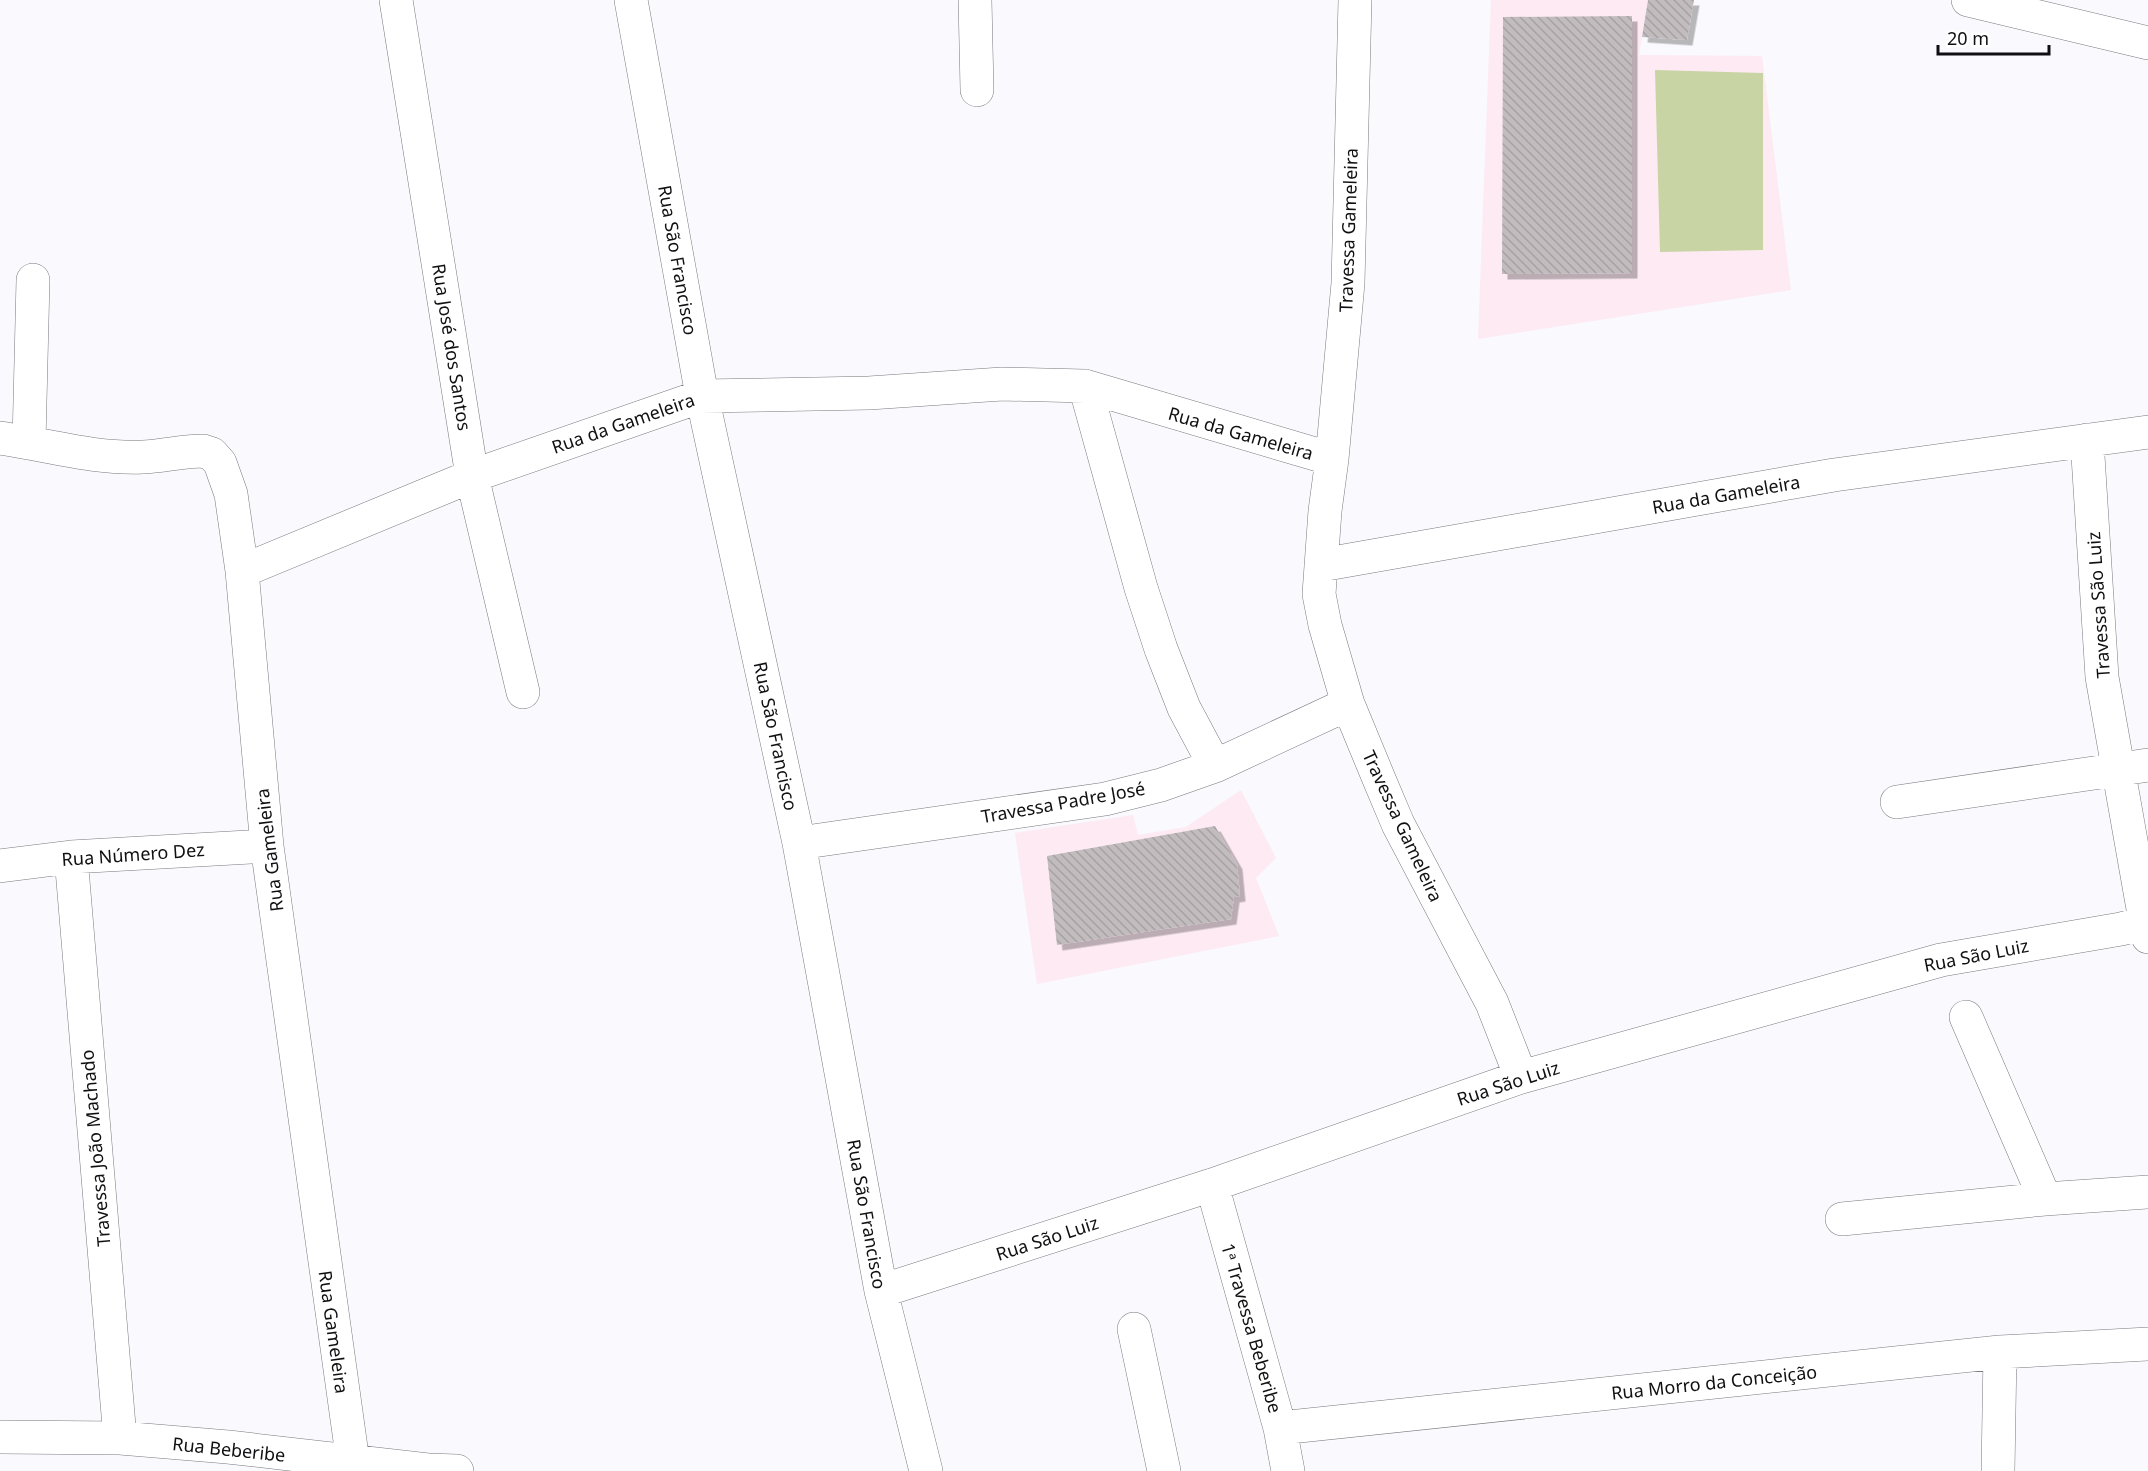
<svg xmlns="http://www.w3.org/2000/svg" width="2148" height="1471" font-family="'Noto Sans',sans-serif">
	<defs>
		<pattern id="building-back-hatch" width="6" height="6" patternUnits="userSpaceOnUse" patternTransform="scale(1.5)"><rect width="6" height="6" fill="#c2bcbe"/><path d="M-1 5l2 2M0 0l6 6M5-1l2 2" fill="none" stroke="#a6a1a2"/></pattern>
		<filter id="shadow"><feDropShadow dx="5.5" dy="5.5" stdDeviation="0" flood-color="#0004"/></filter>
	</defs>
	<rect width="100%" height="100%" fill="#f9f9fe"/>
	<!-- education -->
	<path fill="#fdeaf3" d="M1491 0H1648L1639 55 1762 56 1791 290 1478 339Z
		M1241 790 1276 858 1256 878 1279 936 1037 984 1015 833 1133 815 1138 835 1186 827Z"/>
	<!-- green -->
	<path fill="#c9d4a5" d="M1655 70 1763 73V250L1660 252Z"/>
	<!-- building -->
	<path fill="url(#building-back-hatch)" filter="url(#shadow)" d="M1648 0H1694L1687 40 1642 37Z
		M1632 16V273L1502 274 1503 17Z
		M1215 826 1237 864 1240 896 1234 897 1231 919 1057 945 1047 856Z"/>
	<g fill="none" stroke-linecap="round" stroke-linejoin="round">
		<defs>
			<path id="minor" d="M396 0 472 476 523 692
				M631 0 702 396 799 843 881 1291 926 1471
				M975 0 977 90
				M1355 0 1348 283 1332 459 1325 511 1319 594 1325 625 1348 704 1379 779 1398 824 1492 1003 1521 1077
				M1968 0 2148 43
				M1085 386 1141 588 1161 649 1184 708 1215 766
				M0 438C48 445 94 459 143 457 163 456 183 451 203 451L212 454 220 463 231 494 242 571 267 846 353 1462
				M2087 440 2102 677 2148 937
				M29 442 33 280
				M1321 565 1834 475 2148 432
				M242 571 472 476 702 396 869 393 1002 384 1085 386 1332 459
				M1897 802 2148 765
				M799 843 1105 799 1161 785 1215 766 1348 704
				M71 857 120 1438
				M0 866 71 857 267 846
				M1966 1017 2045 1199
				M1212 1185 1280 1428 1288 1471
				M1842 1219 2045 1199 2148 1192
				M881 1291 1212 1185 1521 1077 1941 960 2121 929 2148 922
				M1134 1329 1164 1471
				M1280 1428 2000 1352 2148 1344
				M0 1437 120 1438 228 1447 428 1470 457 1471
				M1998 1471 2000 1352"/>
		</defs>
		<!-- minor casing -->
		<use href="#minor" stroke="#797a7e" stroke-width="34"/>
		<!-- minor -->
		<use href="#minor" stroke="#fff" stroke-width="33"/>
	</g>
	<g text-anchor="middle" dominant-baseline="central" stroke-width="4.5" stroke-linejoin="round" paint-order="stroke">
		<!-- street labels -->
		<g font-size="18" fill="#101012" stroke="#fff">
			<text transform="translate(1348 230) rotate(-88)">Travessa Gameleira</text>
			<text transform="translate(678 260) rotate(80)">Rua São Francisco</text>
			<text transform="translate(452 347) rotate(81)">Rua José dos Santos</text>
			<text transform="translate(623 423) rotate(-19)">Rua da Gameleira</text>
			<text transform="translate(1241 433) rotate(16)">Rua da Gameleira</text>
			<text transform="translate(1726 494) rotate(-10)">Rua da Gameleira</text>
			<text transform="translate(2098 605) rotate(-94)">Travessa São Luiz</text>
			<text transform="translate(776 736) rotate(78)">Rua São Francisco</text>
			<text transform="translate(1063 802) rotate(-10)">Travessa Padre José</text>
			<text transform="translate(1403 826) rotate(65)">Travessa Gameleira</text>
			<text transform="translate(269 850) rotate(-97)">Rua Gameleira</text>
			<text transform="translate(133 854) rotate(-4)">Rua Número Dez</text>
			<text transform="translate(1976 955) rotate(-11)">Rua São Luiz</text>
			<text transform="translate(1508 1083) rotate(-18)">Rua São Luiz</text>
			<text transform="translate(95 1148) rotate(-95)">Travessa João Machado</text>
			<text transform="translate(867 1214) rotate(80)">Rua São Francisco</text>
			<text transform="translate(1047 1238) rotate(-18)">Rua São Luiz</text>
			<text transform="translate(1252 1328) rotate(74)">1ᵃ Travessa Beberibe</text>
			<text transform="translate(334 1332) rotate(82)">Rua Gameleira</text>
			<text transform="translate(1714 1382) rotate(-6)">Rua Morro da Conceição</text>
			<text transform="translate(229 1449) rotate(6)">Rua Beberibe</text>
		</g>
	</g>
	<!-- scale -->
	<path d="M1938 45v9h111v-9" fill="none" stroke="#101012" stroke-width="3"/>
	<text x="1947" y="45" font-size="18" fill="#101012" stroke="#ffffff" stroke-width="4.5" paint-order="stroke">20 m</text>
</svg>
